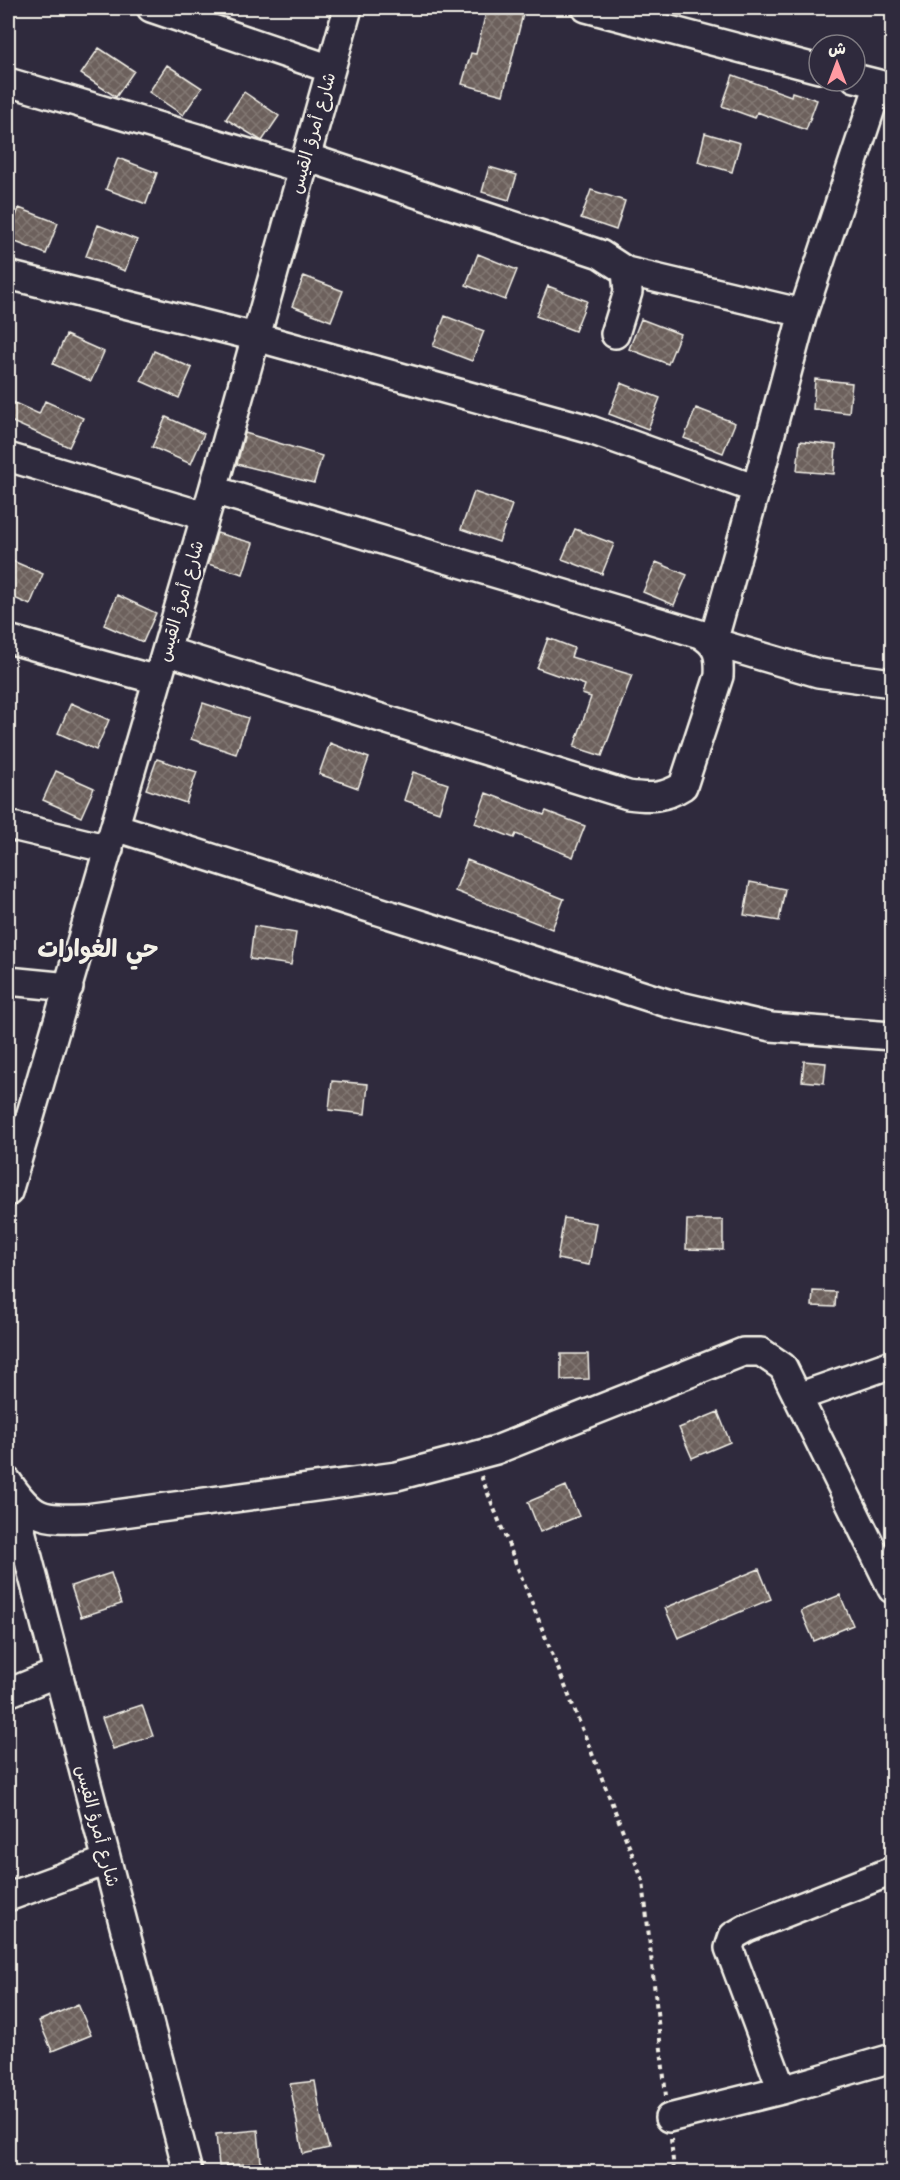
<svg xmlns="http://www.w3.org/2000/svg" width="900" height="2180" font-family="'Comic Neue','Playpen Sans Arabic',sans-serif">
	<defs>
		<pattern id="building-cross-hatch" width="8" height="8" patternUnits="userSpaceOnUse" patternTransform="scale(1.5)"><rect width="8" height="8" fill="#6c615c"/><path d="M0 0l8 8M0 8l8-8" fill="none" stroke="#827873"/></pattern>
	</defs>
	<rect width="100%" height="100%" fill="#2f2a3d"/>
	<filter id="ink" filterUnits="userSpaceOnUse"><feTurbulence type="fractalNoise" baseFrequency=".0167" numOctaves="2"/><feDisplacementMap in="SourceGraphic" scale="12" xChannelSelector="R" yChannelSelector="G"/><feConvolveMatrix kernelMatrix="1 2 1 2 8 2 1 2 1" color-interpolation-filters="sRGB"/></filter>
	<g filter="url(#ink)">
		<!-- building -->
		<path fill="url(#building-cross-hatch)" stroke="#f4f1e8" stroke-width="1.5" d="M487 8 523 14 503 95 462 84 471 53 476 54Z
			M99 48 134 71 116 97 81 74Z
			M167 65 202 88 183 115 149 92Z
			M733 75 791 96 792 92 817 100 806 130 757 112 755 118 722 106Z
			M244 92 279 116 262 141 226 119Z
			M705 133 740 143 732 172 698 162Z
			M118 158 157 173 146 204 106 189Z
			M489 167 517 175 509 200 482 192Z
			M591 190 625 201 616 230 581 218Z
			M19 208 58 223 46 254 8 239Z
			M98 225 137 240 125 271 86 256Z
			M478 254 517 270 505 300 466 285Z
			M304 276 343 291 331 321 292 306Z
			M548 286 587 301 575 331 536 316Z
			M445 316 484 331 472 361 433 346Z
			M641 319 680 334 668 364 629 349Z
			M66 335 104 352 91 381 53 364Z
			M154 351 192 368 179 398 141 381Z
			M815 379 852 383 849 413 813 409Z
			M621 383 660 398 648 429 609 414Z
			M8 400 39 414 45 401 83 418 69 447 8 420Z
			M696 408 735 423 723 453 684 438Z
			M166 417 204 434 191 464 152 447Z
			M245 433 322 456 314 483 237 464Z
			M800 441 836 445 834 474 797 471Z
			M474 492 512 505 499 542 461 529Z
			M575 529 614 544 602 574 562 559Z
			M217 533 253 543 243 574 208 564Z
			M8 559 43 574 30 605 8 595Z
			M656 562 687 575 674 605 643 592Z
			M117 595 156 613 143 642 104 625Z
			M548 638 574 648 571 657 632 675 602 756 574 747 591 697 582 694 585 685 537 668Z
			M71 703 109 720 96 750 58 733Z
			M203 703 248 718 236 754 191 739Z
			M330 743 369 758 358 788 319 774Z
			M157 759 197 772 186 803 146 789Z
			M56 771 94 788 81 817 43 800Z
			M413 772 448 784 439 812 404 800Z
			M486 793 544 815 546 811 585 826 573 857 516 834 514 838 475 823Z
			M467 860 564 899 552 929 455 891Z
			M750 882 785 889 779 921 744 915Z
			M254 926 296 933 291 965 250 959Z
			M804 1061 826 1063 824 1083 802 1081Z
			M332 1081 368 1084 365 1114 329 1110Z
			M564 1218 596 1223 589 1265 557 1259Z
			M687 1220H723V1250L686 1249Z
			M813 1291 836 1292 835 1307 812 1306Z
			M561 1354H588L589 1379 561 1380Z
			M718 1412 730 1442 692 1458 679 1428Z
			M566 1486 579 1516 540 1532 528 1502Z
			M759 1569 771 1599 678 1638 665 1608Z
			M111 1573 121 1604 81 1617 71 1586Z
			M840 1595 853 1625 814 1641 801 1611Z
			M142 1705 153 1736 113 1749 102 1718Z
			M78 2004 91 2035 52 2051 39 2021Z
			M315 2081 322 2123 329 2148 303 2154 290 2084Z
			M258 2130 261 2163 219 2166 216 2134Z"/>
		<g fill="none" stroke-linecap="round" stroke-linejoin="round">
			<defs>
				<path id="minor" d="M151 8 331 69
					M586 8 819 69
					M8 82 303 169
					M306 157 600 254 626 271 628 292 615 334
					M626 271 803 313 756 489
					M8 275 256 337 585 428 756 489 713 642 818 673 892 683
					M803 313 879 84 855 78
					M8 457 205 516
					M8 639 157 680
					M166 651 628 795C650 798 664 798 683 786L719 676C720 655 718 645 700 634L213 490
					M8 825 109 849
					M115 827 667 1003 771 1027 892 1036
					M8 981 69 987
					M8 1192 213 490 348 8
					M798 1397 892 1364
					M8 1482C34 1520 42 1519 86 1518L397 1476 496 1450 743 1352H761L783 1367 892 1589
					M10 1488 188 2172
					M8 1693 57 1673
					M892 1871 747 1928 733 1936 729 1948 782 2090 892 2058
					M8 1897 106 1861
					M669 2118 782 2090"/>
			</defs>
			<!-- minor casing -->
			<use href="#minor" stroke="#f4f1e8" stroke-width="32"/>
			<!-- path -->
			<path stroke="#f4f1e8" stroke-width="4" stroke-dasharray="4.5 4.5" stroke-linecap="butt" d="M481 1476 643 1881 666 2096
				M671 2139 674 2172"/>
			<!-- minor -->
			<use href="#minor" stroke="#2f2a3d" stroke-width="27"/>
		</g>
	</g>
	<g text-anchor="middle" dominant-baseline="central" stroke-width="4.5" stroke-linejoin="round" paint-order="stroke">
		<!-- street labels -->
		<g font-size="18" fill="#f4f1e8" stroke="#2f2a3d">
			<text transform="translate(313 133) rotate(-74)">شارع أمرؤ القيس</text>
			<text transform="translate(181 601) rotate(-74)">شارع أمرؤ القيس</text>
			<text transform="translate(97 1826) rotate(75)">شارع أمرؤ القيس</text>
		</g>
		<!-- district labels -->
		<g font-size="24" font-weight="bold" fill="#f4f1e8" stroke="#2f2a3d">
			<text x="98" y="949">حي الغوارات</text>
		</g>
	</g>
	<!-- margin -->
	<rect width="900" height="2180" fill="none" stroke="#2f2a3d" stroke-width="30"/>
	<rect x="15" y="15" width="870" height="2150" fill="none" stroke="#f4f1e8" stroke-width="2" filter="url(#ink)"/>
	<!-- north arrow -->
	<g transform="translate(837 63)"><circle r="28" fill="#2f2a3d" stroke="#7e7a81" stroke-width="1.5"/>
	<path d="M0-4.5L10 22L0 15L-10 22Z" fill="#ff9aa2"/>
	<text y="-9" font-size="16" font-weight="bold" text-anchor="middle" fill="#f4f1e8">ش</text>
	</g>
</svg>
